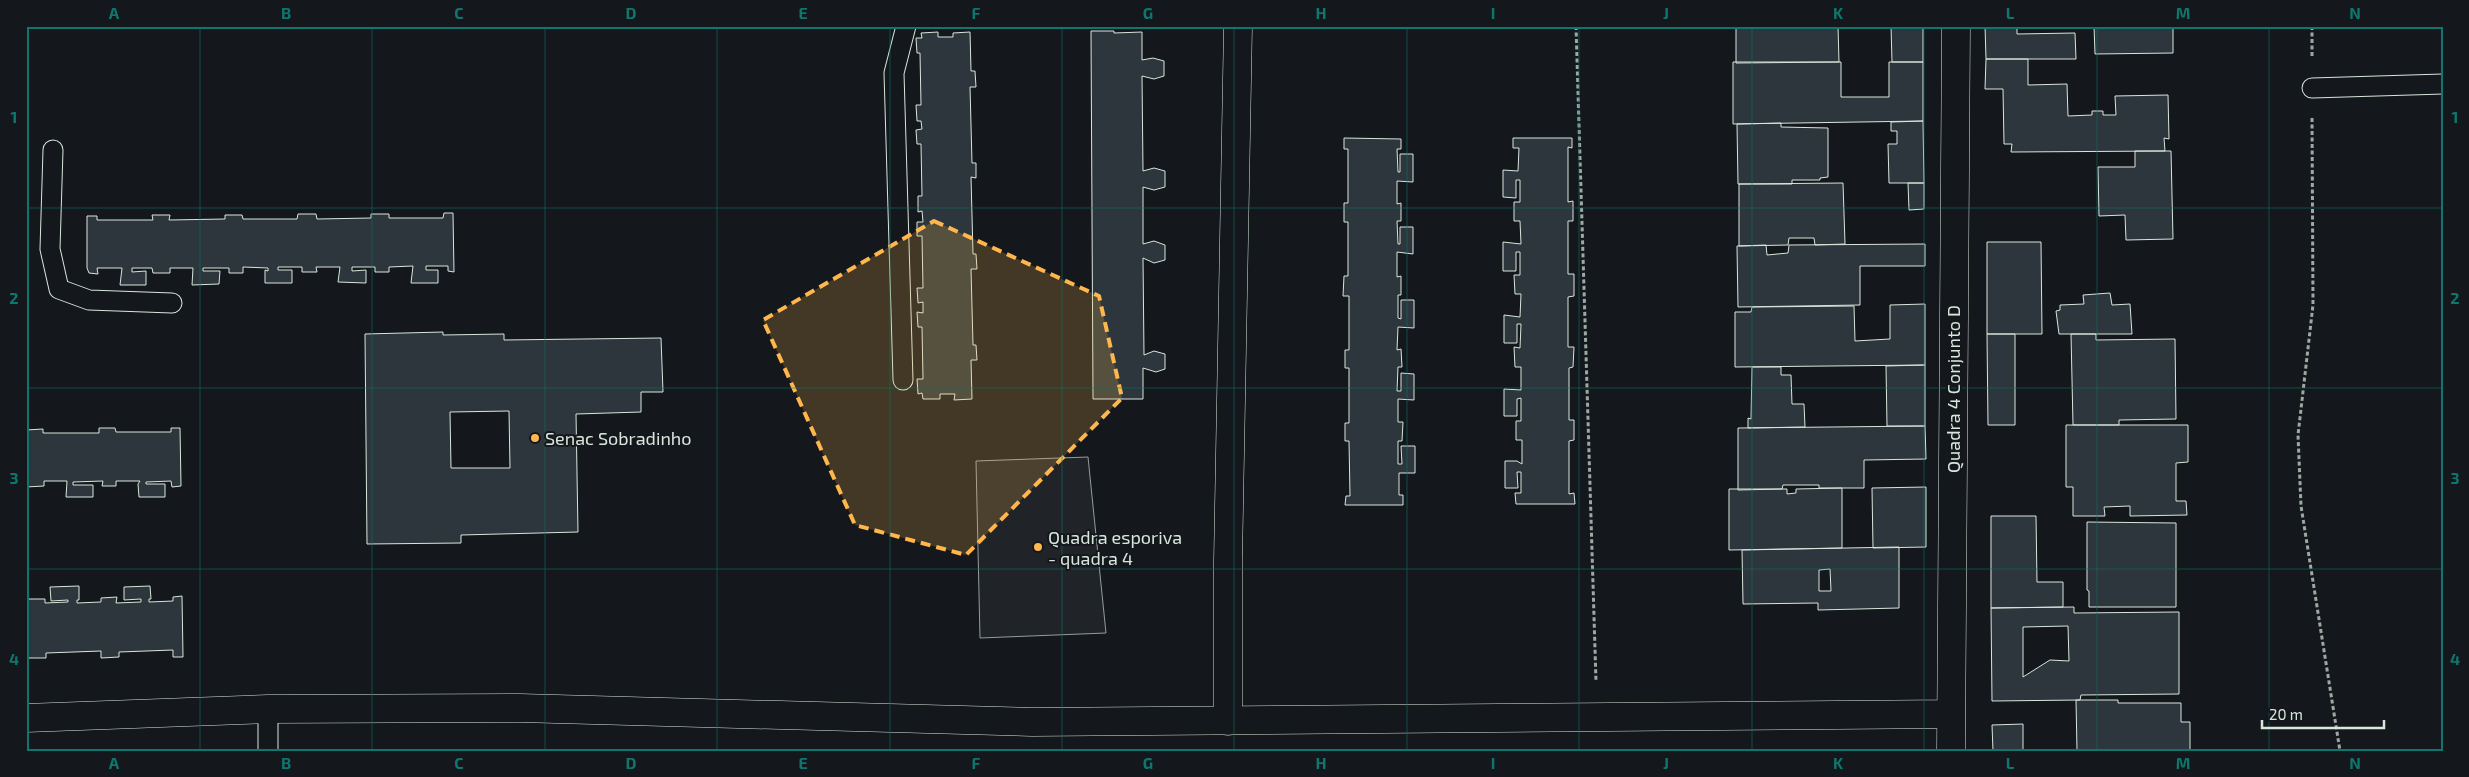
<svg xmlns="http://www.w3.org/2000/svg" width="2469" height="777" font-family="'Exo 2',sans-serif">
	<rect width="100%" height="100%" fill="#14181c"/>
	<!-- grass -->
	<path fill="#202428" stroke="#939e99" d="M1088 457 1106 633 980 638 976 461Z"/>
	<!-- building -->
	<path fill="#2c363c" stroke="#d8e6dc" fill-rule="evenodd" d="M1736 26H1838L1839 62 1736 63Z
		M1891 26H1923V62H1892Z
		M1985 26H2017V34L2075 33 2076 59H1986Z
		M2094 26H2173V53L2095 54Z
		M1091 31H1114V33L1142 32V60L1153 58 1164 61V76L1154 79 1142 76 1143 171 1154 168 1165 171V187L1154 190 1143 187V244L1154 241 1165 245V260L1154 263 1143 258 1144 355 1154 351 1165 354V369L1156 372 1143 368V399H1093Z
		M938 32V37H953V33L970 32 971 71H975L976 87H970L972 163H976V178L971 177 973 254H976L977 269H971L973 345H976L977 360H971L972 399 954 400 955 394H940V399H923L922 393 918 394 917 379H923L922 327H918L917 312 923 313V302L918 303 917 288H923L922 236H917V222H923L922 211 918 212V196H922L921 144H917L916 130 922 129 921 121H917L916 105H921L920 53H917L916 38H922L921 33Z
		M1986 59H2028V85L2067 84 2068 116 2092 115V111H2103V115H2116L2115 96 2168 95 2169 139 2164 138 2165 151 2011 152 2012 144H2004L2003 89H1985Z
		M1733 62H1841V97H1889V62H1923V121L1733 124Z
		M1923 121 1924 183H1889L1888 144H1897V131H1891V122Z
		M1781 123V127L1828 128V177L1820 178V180H1792V184H1738L1737 124Z
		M1344 138 1401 139V149H1397L1398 172H1400V154H1413V182L1397 181V204L1401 203V221H1397L1398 244H1400V227H1413V254L1397 252V277L1401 276V295H1398V318L1401 319V300H1414V328L1398 327 1397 350 1401 349 1402 367H1398L1397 391H1401V373L1414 374V400L1398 399V422H1403L1402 441H1398V464H1402L1401 446H1415V473H1399V495H1403V505H1345L1346 496H1350L1349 441H1345V423H1349V368H1345V350H1349V296H1343L1344 276H1348V222H1344V203H1348V149H1344Z
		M1513 138H1572V148L1568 147V202L1573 201V221H1568V274H1574V296L1568 297V347H1574L1573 367 1569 368V420H1574V440L1569 441V494L1574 493 1575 504H1516L1515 493H1521V472H1517L1518 488H1505V461H1517L1522 464V440H1516V421H1521V398L1517 399V416H1504V389L1521 390V367H1515L1514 347 1520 348 1521 324H1517V343H1504V315L1520 317 1521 294H1515L1514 275H1520V252H1516V271H1503V242L1521 244 1520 221H1514V202H1520V180H1516V198L1503 197V170L1518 171 1519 148H1513Z
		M2135 151H2171L2173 239 2126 240 2125 215 2099 216 2098 167H2135Z
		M1843 183 1845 244 1815 245 1814 238H1789L1788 245 1739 246V184Z
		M1908 183H1924V209L1909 210Z
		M444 213H453L454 272 448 271V266H426V270H438V283H411L413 266 389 267V272H375V267H352V271L366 270V283L338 282 340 267H316L317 272H302V267H278V270H292V283H265V270L268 271V268L243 267V273H229V268H203V271H220L219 284 192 285 193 268H170V273H153L152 268H132V272L146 271V285H120L122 268H97L98 274 89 273 87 268V216H97V220H153L152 215H170L169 220 225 219V215H242L243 219H297L298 214H316L317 219 371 218V214H389V218H443Z
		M1987 242H2041L2042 334H1987Z
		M1925 244V266H1860V305L1738 307 1737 246 1766 245 1767 255 1788 253 1789 245Z
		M2110 293 2112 305 2130 304 2132 334H2059L2056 311 2060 310V305L2084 304 2083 295Z
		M1925 304V365L1735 367V312H1751L1752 307 1854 306 1855 341 1890 339V305Z
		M443 332V335L504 334V340L661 338 663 392H641V412L576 414 578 532 461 535V543L367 544 365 334ZM509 411 510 468H451L450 412Z
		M1987 334H2015V425H1988Z
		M2071 334H2096V340L2175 339 2176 419 2119 420V425H2073Z
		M1925 365V426H1887L1886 366Z
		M1752 367H1781V375H1791L1792 404H1804L1805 427 1748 428V418L1751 419Z
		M2066 425H2188V462L2176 463V501H2186L2187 515 2130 516V506L2104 507 2105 516H2073V487H2066Z
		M1925 426 1926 459 1864 460V488H1819V485H1783L1782 489 1738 490V428Z
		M99 428H115L116 432H171V428H180L181 486 172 487 171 481 146 482V484H165V497H139L138 484 140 481H116V486H102L103 481 73 482V485H93V497H66L67 481H44V486L26 487V430L43 429V433H99Z
		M1926 487V547L1873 548 1872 488Z
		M1842 488V548L1729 550V489H1787V494L1796 493V489Z
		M1991 516H2036L2037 582H2063V607L1991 608Z
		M2087 522 2176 523V607H2089V591L2087 590Z
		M1899 547V608L1818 610V603L1743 604 1742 550ZM1830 569 1831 591H1819V570Z
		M79 586V600H77V603L101 602V598L117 597 116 603 141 602V599L124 600V587L150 586 151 599H149V602L173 601V597L182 596 183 657H173V650L119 652V657L101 658V651L46 653V658H28L27 599H45V603L68 602V600L51 601 50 587Z
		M2074 607V613L2179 612V694L2081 695 2080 700 1992 701 1991 608ZM2068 626 2069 661 2050 660 2023 677V627Z
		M2076 700H2118V703H2181V722H2190V751H2077Z
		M2023 724V751H1993L1992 725Z"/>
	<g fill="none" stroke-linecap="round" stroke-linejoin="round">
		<defs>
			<path id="service" d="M2312 88 2443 84
				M53 150 50 249 59 289 89 300 172 303
				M903 380 894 73 906 26
				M268 709V751"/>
			<path id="minor" d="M26 718 268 709 520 708 1032 722 1950 714
				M1228 721V561L1238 26
				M1951 751 1956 26"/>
		</defs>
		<!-- service casing -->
		<use href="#service" stroke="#d8e6dc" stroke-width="21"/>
		<!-- minor casing -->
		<use href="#minor" stroke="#d8e6dc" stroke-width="29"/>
		<!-- path -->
		<path stroke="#9da8a2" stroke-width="3" stroke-dasharray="4 2.5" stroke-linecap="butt" d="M1576 26 1596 682
			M2312 26V57
			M2312 118 2313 305 2298 435 2301 506 2340 751"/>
		<!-- service -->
		<use href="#service" stroke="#14181c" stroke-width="19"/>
		<!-- minor -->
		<use href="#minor" stroke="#14181c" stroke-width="28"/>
	</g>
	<!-- marked area -->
	<path fill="#ffb74d" fill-opacity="0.2" stroke="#ffb74d" stroke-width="4" stroke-dasharray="10 6" stroke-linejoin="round" d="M934 221 1099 296 1122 398 966 555 855 525 763 320Z"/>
	<!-- grid -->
	<path fill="none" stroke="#0f766e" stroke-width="1" stroke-opacity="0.55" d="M200 26V751M372 26V751M545 26V751M717 26V751M890 26V751M1062 26V751M1234 26V751M1407 26V751M1579 26V751M1752 26V751M1924 26V751M2097 26V751M2269 26V751M26 208H2443M26 388H2443M26 569H2443"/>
	<!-- markers -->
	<g fill="#ffb74d" stroke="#14181c" stroke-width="2">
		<circle cx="535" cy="438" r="5"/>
		<circle cx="1038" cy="547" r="5"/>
	</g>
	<g text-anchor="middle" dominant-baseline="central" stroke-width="4" stroke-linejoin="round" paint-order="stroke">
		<!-- street labels -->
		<g font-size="18" fill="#d8e6dc" stroke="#14181c">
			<text transform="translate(1953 389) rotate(-90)">Quadra 4 Conjunto D</text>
		</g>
		<!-- poi labels -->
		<g font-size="18" fill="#d8e6dc" stroke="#14181c" text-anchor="start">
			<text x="545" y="438">Senac Sobradinho</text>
			<text x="1048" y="537">Quadra esporiva<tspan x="1048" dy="21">- quadra 4</tspan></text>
		</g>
	</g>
	<!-- border -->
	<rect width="2469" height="777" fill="none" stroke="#14181c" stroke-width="55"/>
	<!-- scale -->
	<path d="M2262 720v8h122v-8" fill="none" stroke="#d8e6dc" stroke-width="2.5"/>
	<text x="2269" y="720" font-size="15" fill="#d8e6dc" stroke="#14181c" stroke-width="4" paint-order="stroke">20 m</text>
	<rect x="28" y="28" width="2414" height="722" fill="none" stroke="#0f766e" stroke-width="2"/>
	<g font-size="16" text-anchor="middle" font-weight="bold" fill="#0f766e">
		<text x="114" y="19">A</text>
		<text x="286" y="19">B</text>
		<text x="459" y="19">C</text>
		<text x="631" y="19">D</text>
		<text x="803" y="19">E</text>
		<text x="976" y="19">F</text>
		<text x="1148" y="19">G</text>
		<text x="1321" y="19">H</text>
		<text x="1493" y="19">I</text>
		<text x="1666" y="19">J</text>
		<text x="1838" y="19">K</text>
		<text x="2010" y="19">L</text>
		<text x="2183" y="19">M</text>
		<text x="2355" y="19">N</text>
		<text x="14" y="123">1</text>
		<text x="2455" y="123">1</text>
		<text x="14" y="304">2</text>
		<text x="2455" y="304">2</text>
		<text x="14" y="484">3</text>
		<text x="2455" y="484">3</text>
		<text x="14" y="665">4</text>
		<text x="2455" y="665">4</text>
		<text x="114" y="769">A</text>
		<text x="286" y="769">B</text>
		<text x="459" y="769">C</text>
		<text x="631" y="769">D</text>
		<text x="803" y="769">E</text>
		<text x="976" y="769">F</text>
		<text x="1148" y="769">G</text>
		<text x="1321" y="769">H</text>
		<text x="1493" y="769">I</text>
		<text x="1666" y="769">J</text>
		<text x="1838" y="769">K</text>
		<text x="2010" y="769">L</text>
		<text x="2183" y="769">M</text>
		<text x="2355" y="769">N</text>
	</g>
</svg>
